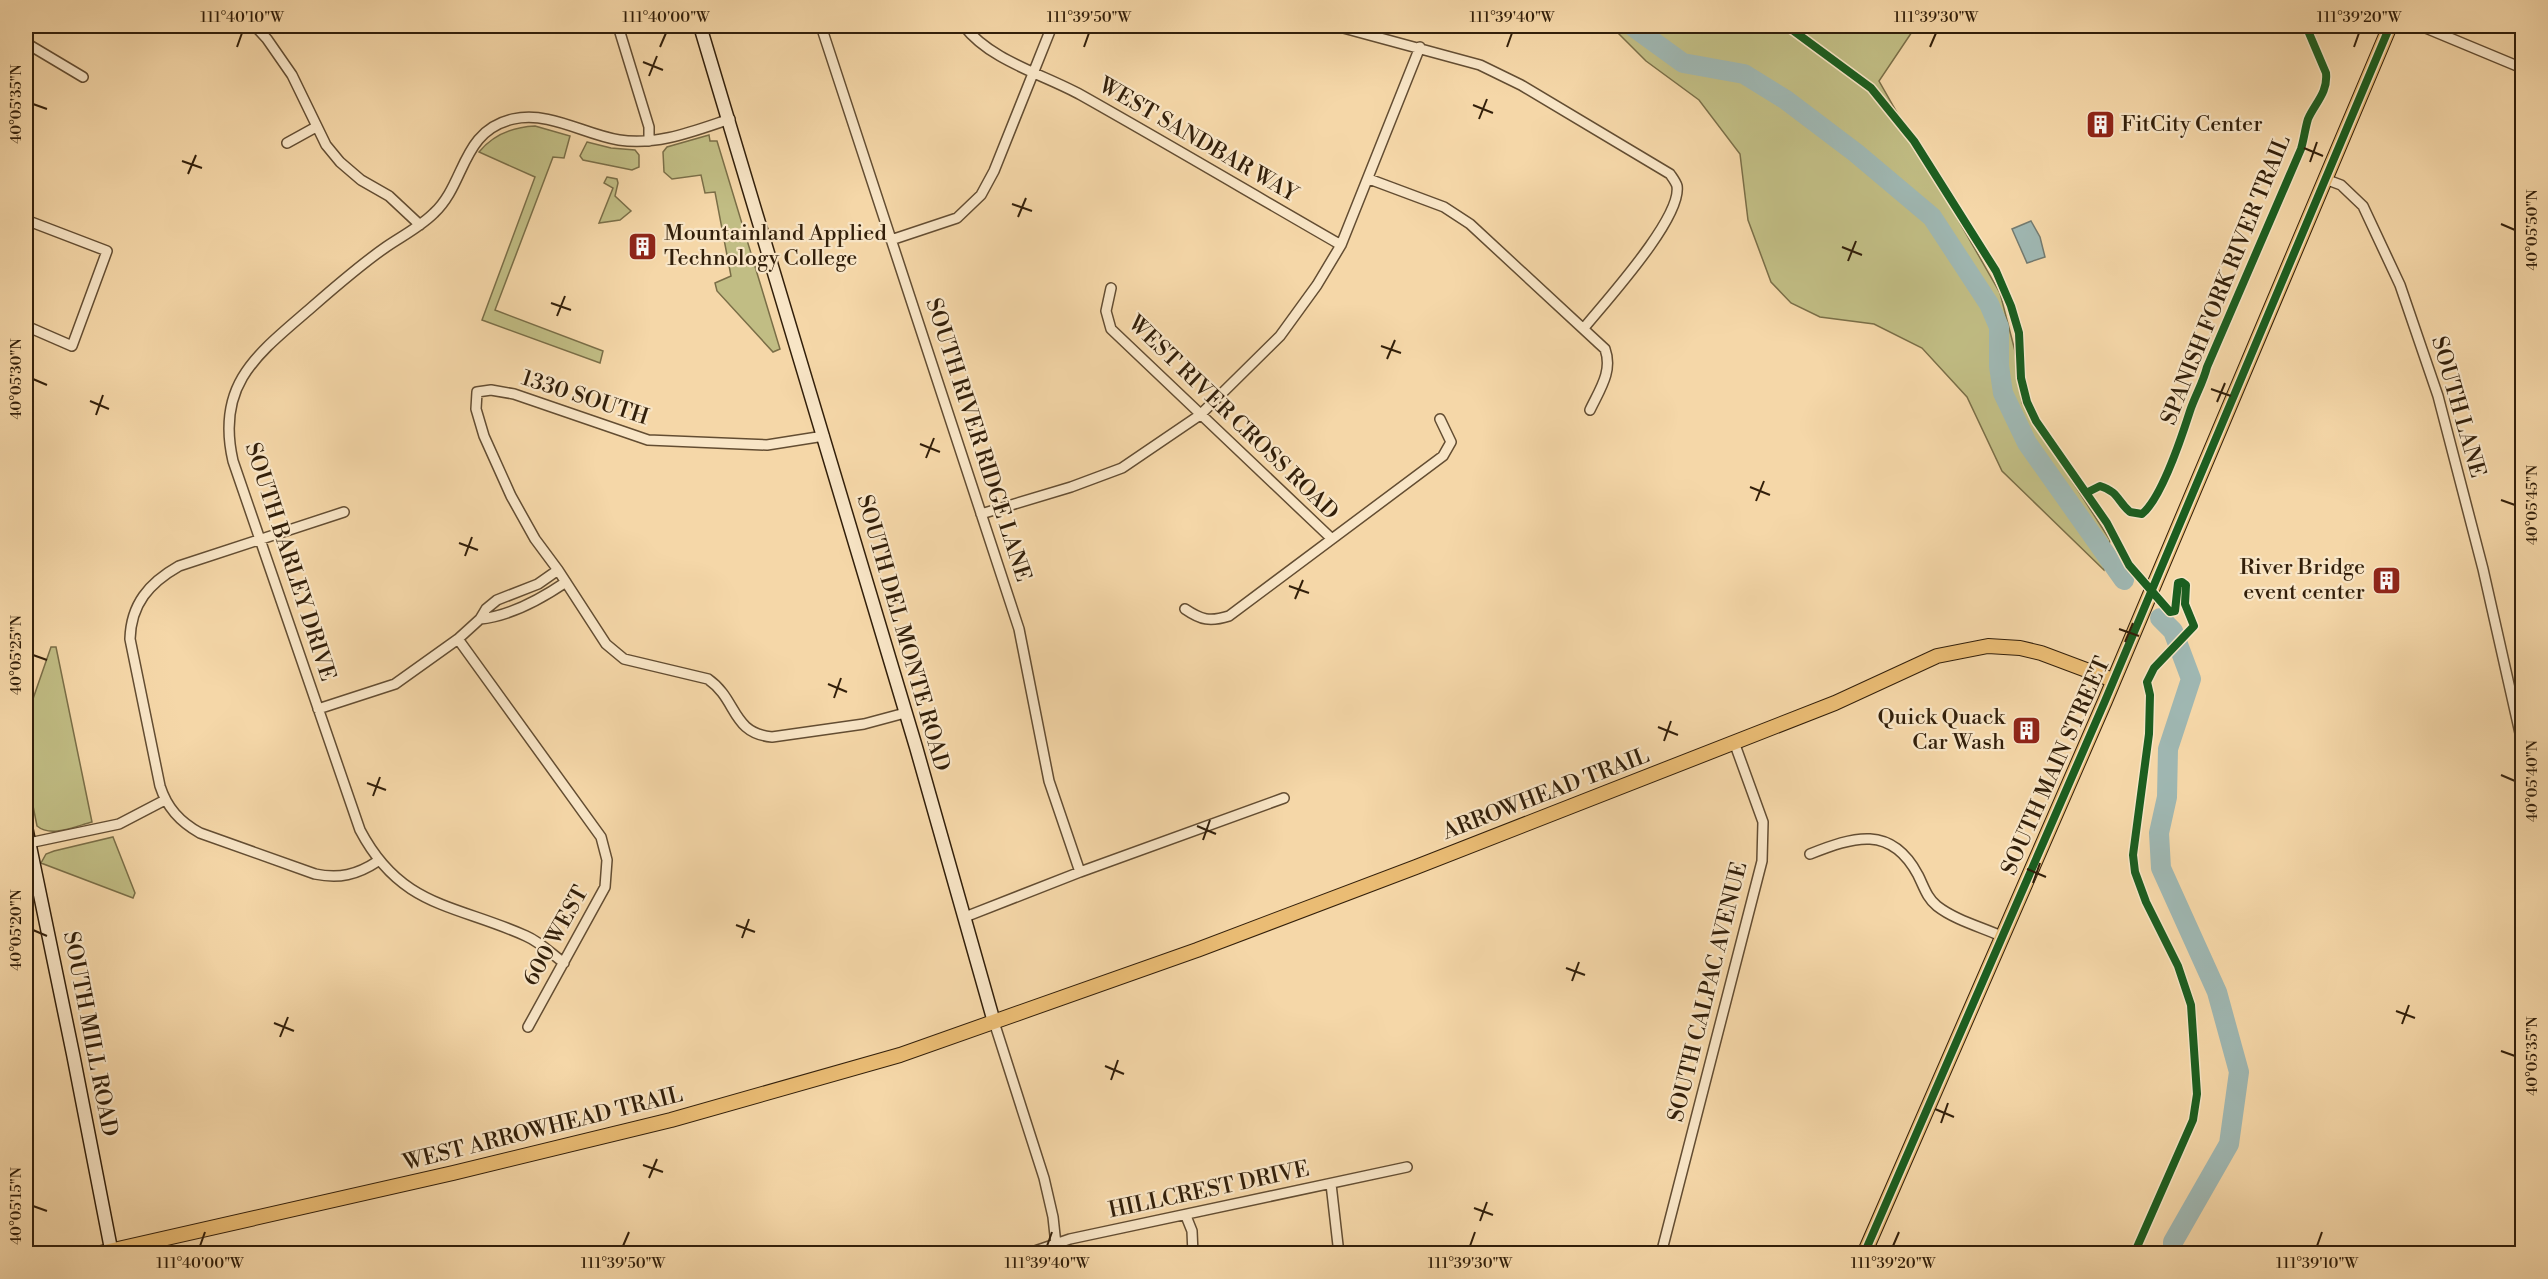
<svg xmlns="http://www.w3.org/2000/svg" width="2548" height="1279" font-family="'Libre Bodoni',serif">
	<rect width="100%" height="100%" fill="#f5d7a8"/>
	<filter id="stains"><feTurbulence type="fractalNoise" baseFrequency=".00333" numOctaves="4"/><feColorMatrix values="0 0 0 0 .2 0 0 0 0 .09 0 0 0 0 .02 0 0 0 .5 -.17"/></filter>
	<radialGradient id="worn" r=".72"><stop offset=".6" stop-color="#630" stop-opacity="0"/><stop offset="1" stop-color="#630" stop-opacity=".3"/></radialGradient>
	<!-- green -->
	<path fill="#c1bd84" stroke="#7a6e47" stroke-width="1.5" d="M1611 26H1916L1879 81 2000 293 2015 351 2022 403 2110 540 2104 570 2002 471 1967 397 1922 348 1874 324 1820 317 1791 303 1771 282 1748 220 1740 154 1699 100 1646 61Z
		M535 126 570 136 564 158 553 157 495 310 603 351 600 363 482 320 535 177 479 152C493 135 513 127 535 126Z
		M709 135 710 141H717L780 349 773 352 717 291 715 283 731 276 715 192 705 193 701 175 672 179 664 172 663 152 667 147Z
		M587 142 611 148 635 150 639 155V167L632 170 583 160 580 156Z
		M607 177 617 179 618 183 615 196 631 211 620 220 599 223 613 188 604 183Z
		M51 647H56L92 822C76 826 51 838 37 826L26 771V719Z
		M113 837 135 893 133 898 41 863 46 854 54 851Z"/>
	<!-- water -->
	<path fill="#9fb7b2" stroke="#737a6f" stroke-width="1.5" d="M2031 221 2040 237 2045 257 2027 263 2012 229Z"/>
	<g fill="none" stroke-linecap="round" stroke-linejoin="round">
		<!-- river -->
		<path stroke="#9fb7b2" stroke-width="20" d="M1632 26 1683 63 1744 74 1786 100 1856 153 1932 217 1989 304 1999 327V366L2003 393 2027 443 2124 580
			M2160 618 2173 631 2191 679 2168 749 2167 797 2159 833 2161 868 2217 992 2239 1072 2229 1144 2173 1242V1254"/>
		<defs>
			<path id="street" d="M255 26 267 39 292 75 326 145 340 162 361 180 389 196 420 225
				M618 26 649 127V141
				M821 26 1019 629 1049 781 1080 872
				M964 26C991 61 1043 74 1081 95 1168 144 1254 195 1341 245
				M1336 26 1480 65 1521 85 1670 174C1672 177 1676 182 1677 186 1682 218 1605 302 1584 328
				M2421 26 2522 68
				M26 43 83 77
				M287 143 316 127
				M1369 179 1444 207 1470 224 1605 349C1613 371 1600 389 1590 410
				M2325 179 2341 185 2363 206 2400 285 2438 396 2483 569 2522 742
				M26 220 107 251 72 346 26 326
				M891 240 957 218 981 195 994 171 1052 26
				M1111 288 1106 311 1111 329 1332 539
				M824 436 767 445 648 440 514 394 491 390 477 392 476 409 484 436 511 496 535 539 558 570 606 644 624 659 708 679C738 700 731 733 772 737L864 724 905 713
				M344 512 179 566C149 583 131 604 130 639L160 786C167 808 180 822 200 833L315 874C339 879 357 875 378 861
				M981 514 1071 487 1122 468 1200 415 1280 336 1317 285 1341 245 1420 47
				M1185 609C1201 620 1210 622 1229 616L1443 456 1451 442 1440 419
				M480 619C511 616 541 599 566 582
				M458 639 601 837 607 860 605 887 528 1027
				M318 709 395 684 458 639 480 619 486 609 497 600 538 584 558 570
				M29 843 119 824 165 800
				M1810 854C1853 837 1891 824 1918 875 1924 887 1927 898 1937 906 1955 920 1981 927 2001 936
				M965 917 1080 872 1284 798
				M564 963C552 954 540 942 526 936 455 904 401 908 360 830L233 461C215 383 259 353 312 307 336 286 360 265 386 247 402 236 420 227 434 213 466 183 461 131 513 119 550 111 583 134 619 140 657 146 694 131 730 119
				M994 1022 1044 1178 1053 1217 1057 1254
				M1331 1184 1339 1254
				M1186 1216 1192 1231 1193 1254
				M1019 1254 1035 1251 1070 1239 1407 1167
				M1661 1254 1762 861 1763 822 1734 742"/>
			<path id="secondary" d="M700 26 916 747 994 1022
				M26 827 73 1054 112 1254"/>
			<path id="primary" d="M96 1254 453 1173 671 1120 900 1055 1197 950 1416 867 1835 703 1937 656 1988 646 2020 648 2041 653 2113 680
				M1864 1254 2105 701 2390 26"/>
		</defs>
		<!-- street casing -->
		<use href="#street" stroke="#634d32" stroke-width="12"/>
		<!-- secondary casing -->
		<use href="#secondary" stroke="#321f0a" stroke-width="15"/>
		<!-- primary casing -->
		<use href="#primary" stroke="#321f0a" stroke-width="16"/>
		<!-- street -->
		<use href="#street" stroke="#f8e5c6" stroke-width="9"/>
		<!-- secondary -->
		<use href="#secondary" stroke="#f8e5c6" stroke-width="12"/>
		<!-- primary -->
		<use href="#primary" stroke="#eabc74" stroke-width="14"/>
		<defs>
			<path id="cycleway" d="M1787 26 1871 88 1914 141 1996 271 2011 306 2019 333 2021 378 2027 402 2036 421 2107 523 2129 565 2170 612 2175 611 2178 583 2182 582 2186 585 2185 604 2194 626 2154 668 2147 682 2150 695 2149 734 2133 855 2135 872 2146 902 2178 966 2191 1005 2197 1094 2193 1120 2134 1254
				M2086 493 2100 486C2119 492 2117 501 2130 512L2142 514C2162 498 2182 436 2190 411 2195 396 2203 383 2207 367L2301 149C2304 139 2305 129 2308 119 2315 103 2328 93 2326 73L2306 26
				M1864 1254 2105 701 2390 26"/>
		</defs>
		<!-- cycleway casing -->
		<use href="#cycleway" stroke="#f8e5c6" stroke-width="11"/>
		<!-- cycleway -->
		<use href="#cycleway" stroke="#1b5e20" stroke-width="8"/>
	</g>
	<!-- ticks -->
	<path fill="none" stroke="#321f0a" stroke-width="2" d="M237 47 242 33M660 47 666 33M1084 47 1089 33M1507 47 1512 33M1930 47 1936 33M2354 47 2359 33M643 62 663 70M649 76 657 56M33 104 47 109M1473 105 1493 113M1479 119 1487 99M2304 148 2323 156M182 161 202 168M2310 162 2317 142M188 174 196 155M1012 204 1032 211M1018 217 1026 198M2501 224 2515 230M1842 247 1862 255M1848 261 1856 241M551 303 571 310M557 316 565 296M1381 346 1401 353M1387 359 1395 340M33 379 47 385M2211 389 2231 396M90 401 109 409M2217 402 2225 383M96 415 103 395M920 444 940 452M926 458 934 438M1750 487 1770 495M2501 500 2515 505M1756 501 1764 481M459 543 478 550M465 556 472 537M1289 586 1309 593M1295 599 1303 580M2119 629 2139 636M2125 642 2133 623M33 655 47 660M828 684 847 692M834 698 841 678M1658 727 1678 735M1664 741 1671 721M2501 775 2515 781M367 783 386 790M373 796 380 777M1197 826 1216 834M1203 840 1210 820M2027 869 2046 877M2033 883 2040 863M736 925 755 932M33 930 47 936M742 938 749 919M1566 968 1585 975M1572 981 1579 962M2396 1011 2415 1018M274 1023 294 1031M2402 1024 2409 1005M280 1037 288 1017M2501 1051 2515 1056M1105 1066 1124 1074M1111 1080 1118 1060M1935 1109 1954 1117M1941 1123 1948 1103M643 1165 663 1172M649 1178 657 1159M33 1206 47 1211M1474 1208 1493 1215M1480 1221 1487 1202M200 1246 205 1232M623 1246 629 1232M1047 1246 1052 1232M1470 1246 1475 1232M1893 1246 1899 1232M2317 1246 2322 1232"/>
	<!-- icons -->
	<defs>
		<symbol id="building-square" viewBox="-11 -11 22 22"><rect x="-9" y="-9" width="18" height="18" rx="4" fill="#8f2418" stroke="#f8e5c6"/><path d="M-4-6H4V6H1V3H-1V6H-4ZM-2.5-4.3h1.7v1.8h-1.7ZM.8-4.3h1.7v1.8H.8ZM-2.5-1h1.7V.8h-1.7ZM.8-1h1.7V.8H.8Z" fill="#fff"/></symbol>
	</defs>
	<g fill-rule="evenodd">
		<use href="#building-square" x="2084" y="108" width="33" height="33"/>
		<use href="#building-square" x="626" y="230" width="33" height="33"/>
		<use href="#building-square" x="2370" y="564" width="33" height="33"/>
		<use href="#building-square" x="2010" y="714" width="33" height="33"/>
	</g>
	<g text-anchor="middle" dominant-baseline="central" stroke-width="4.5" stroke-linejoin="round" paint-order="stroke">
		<!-- poi labels -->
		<g font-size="22" fill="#321f0a" stroke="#f8e5c6" text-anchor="start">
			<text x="2121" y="124">FitCity Center</text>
			<text x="664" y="233">Mountainland Applied<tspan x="664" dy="25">Technology College</tspan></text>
			<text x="2365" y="567" text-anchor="end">River Bridge<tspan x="2365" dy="25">event center</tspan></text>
			<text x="2005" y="717" text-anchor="end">Quick Quack<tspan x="2005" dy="25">Car Wash</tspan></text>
		</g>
		<!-- street labels -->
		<g font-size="22" fill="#321f0a" stroke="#f8e5c6">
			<text transform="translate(1198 140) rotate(30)">WEST SANDBAR WAY</text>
			<text transform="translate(2226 280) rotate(-68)">SPANISH FORK RIVER TRAIL</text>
			<text transform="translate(585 398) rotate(18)">1330 SOUTH</text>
			<text transform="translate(2458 407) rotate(74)">SOUTH LANE</text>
			<text transform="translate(1233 418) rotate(44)">WEST RIVER CROSS ROAD</text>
			<text transform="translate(978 440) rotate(72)">SOUTH RIVER RIDGE LANE</text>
			<text transform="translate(290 562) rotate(72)">SOUTH BARLEY DRIVE</text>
			<text transform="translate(903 633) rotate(74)">SOUTH DEL MONTE ROAD</text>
			<text transform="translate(2056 766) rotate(-66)">SOUTH MAIN STREET</text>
			<text transform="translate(1546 794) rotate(-21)">ARROWHEAD TRAIL</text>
			<text transform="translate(556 936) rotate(-61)">600 WEST</text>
			<text transform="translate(1708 992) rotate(-76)">SOUTH CALPAC AVENUE</text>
			<text transform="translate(90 1034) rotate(79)">SOUTH MILL ROAD</text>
			<text transform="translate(543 1129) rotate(-14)">WEST ARROWHEAD TRAIL</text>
			<text transform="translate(1209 1190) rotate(-12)">HILLCREST DRIVE</text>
		</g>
	</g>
	<!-- margin -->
	<rect width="2548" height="1279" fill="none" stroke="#f5d7a8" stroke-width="66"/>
	<rect x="33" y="33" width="2482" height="1213" fill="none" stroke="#321f0a" stroke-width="2"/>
	<g font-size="15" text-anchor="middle" fill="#321f0a">
		<text x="242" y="22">111°40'10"W</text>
		<text x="666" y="22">111°40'00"W</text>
		<text x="1089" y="22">111°39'50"W</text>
		<text x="1512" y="22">111°39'40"W</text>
		<text x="1936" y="22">111°39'30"W</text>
		<text x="2359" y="22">111°39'20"W</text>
		<text transform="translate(16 104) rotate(-90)" y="5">40°05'35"N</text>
		<text transform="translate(2532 230) rotate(-90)" y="5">40°05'50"N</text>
		<text transform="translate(16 379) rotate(-90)" y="5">40°05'30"N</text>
		<text transform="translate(2532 505) rotate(-90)" y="5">40°05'45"N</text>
		<text transform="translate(16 655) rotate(-90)" y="5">40°05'25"N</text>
		<text transform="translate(2532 781) rotate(-90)" y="5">40°05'40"N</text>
		<text transform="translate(16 930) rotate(-90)" y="5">40°05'20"N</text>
		<text transform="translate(2532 1056) rotate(-90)" y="5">40°05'35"N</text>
		<text transform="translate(16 1206) rotate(-90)" y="5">40°05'15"N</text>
		<text x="200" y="1268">111°40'00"W</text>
		<text x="623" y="1268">111°39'50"W</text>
		<text x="1047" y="1268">111°39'40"W</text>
		<text x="1470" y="1268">111°39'30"W</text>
		<text x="1893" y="1268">111°39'20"W</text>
		<text x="2317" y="1268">111°39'10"W</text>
	</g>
	<rect width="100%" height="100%" filter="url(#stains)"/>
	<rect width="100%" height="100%" fill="url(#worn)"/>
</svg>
